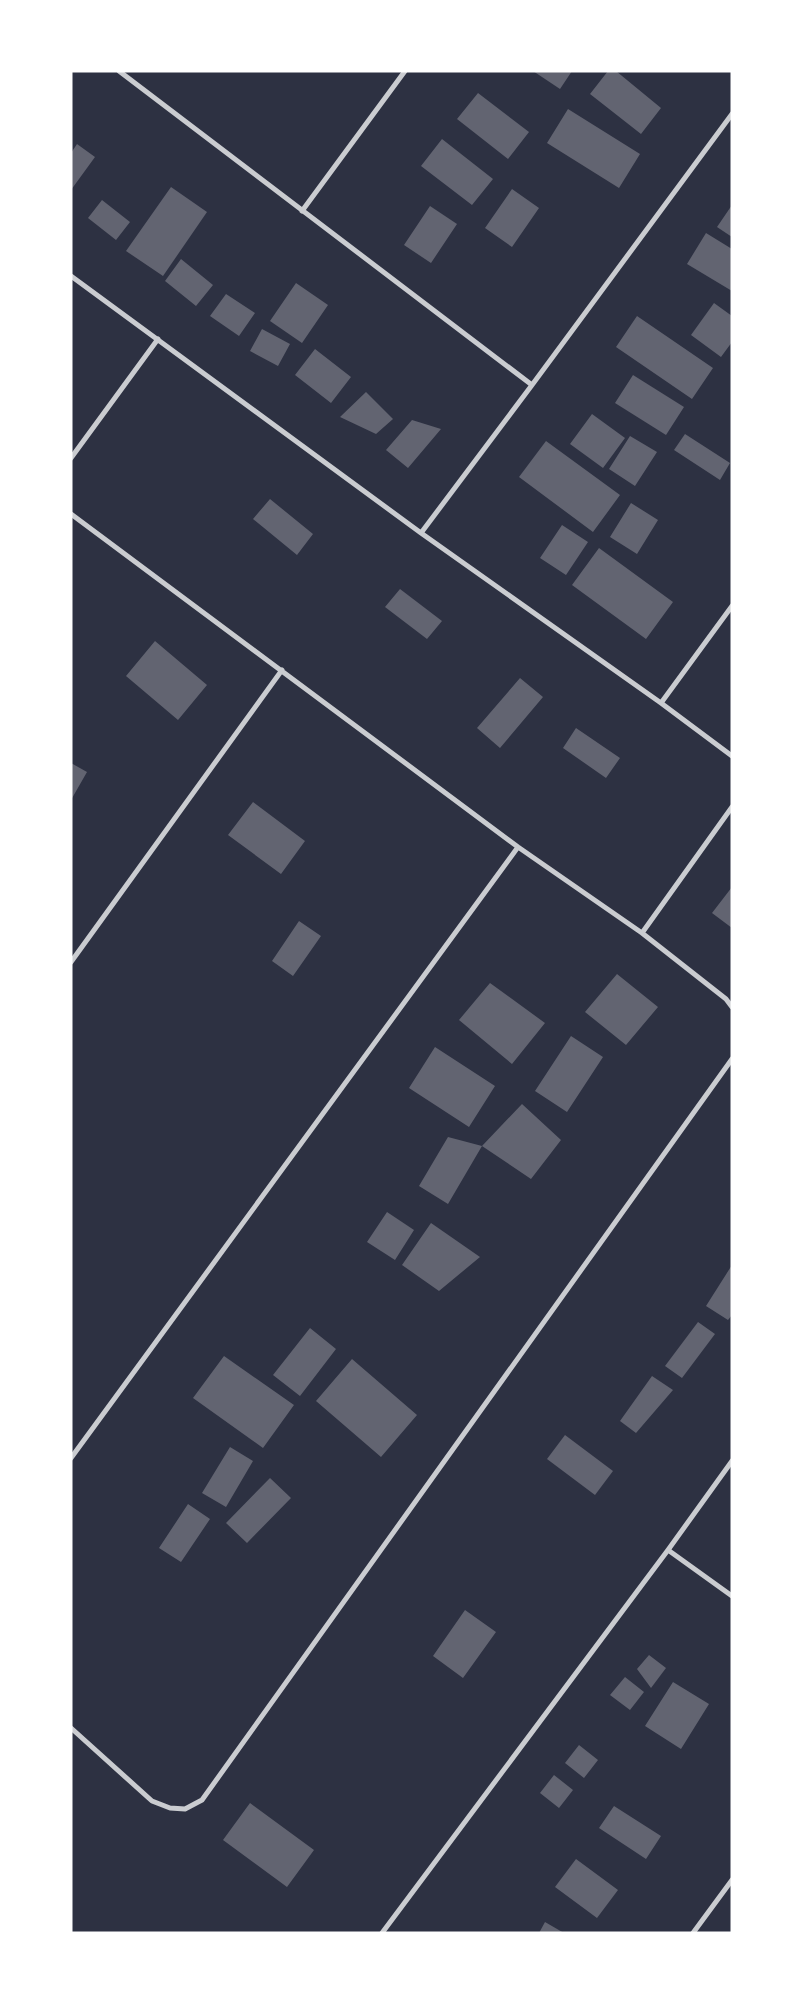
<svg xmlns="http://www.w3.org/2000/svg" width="803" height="2004" font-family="Karla,sans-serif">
	<rect width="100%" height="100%" fill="#2d3142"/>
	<!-- building -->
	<path fill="#626471" d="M533 71H572L560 89Z
		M608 71H616L661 108 641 134 590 94Z
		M478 93 529 132 508 159 457 119Z
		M568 109 640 154 619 188 547 143Z
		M442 139 493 179 472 205 421 166Z
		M77 144 95 157 71 190V153Z
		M171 187 207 212 163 276 126 251Z
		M512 189 539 208 512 247 485 228Z
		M102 200 130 222 116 240 88 218Z
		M732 205V237L717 227Z
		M430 206 457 224 431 263 404 245Z
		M706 233 732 249V291L687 264Z
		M181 259 213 285 196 306 165 281Z
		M296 283 328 305 302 343 270 321Z
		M226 294 255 313 239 336 210 316Z
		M714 303 732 316V342L721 357 691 335Z
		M637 316 713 368 692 399 616 347Z
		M262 329 290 344 278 366 250 351Z
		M315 349 351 377 331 403 295 375Z
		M633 375 684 407 666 435 615 403Z
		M366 392 393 419 376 434 340 417Z
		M592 414 625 438 603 468 570 444Z
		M412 420 441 429 408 468 386 450Z
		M685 434 730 463 720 480 674 450Z
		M630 436 657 452 635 486 609 469Z
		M546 441 620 495 593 532 519 477Z
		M270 499 313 534 297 555 253 519Z
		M631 503 658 520 637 554 610 537Z
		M562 525 588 542 566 575 540 558Z
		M599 548 673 602 646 639 572 585Z
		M400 589 442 621 427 639 385 607Z
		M155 641 207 685 178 720 126 676Z
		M520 678 543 697 500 748 477 728Z
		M576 728 620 758 606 778 563 748Z
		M71 763 87 772 71 800Z
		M253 802 305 841 281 874 228 835Z
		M732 887V928L712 913Z
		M299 921 321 936 293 976 272 961Z
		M617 974 658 1007 626 1045 585 1012Z
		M490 983 545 1023 512 1064 459 1020Z
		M571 1036 603 1057 567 1112 535 1091Z
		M435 1047 495 1086 469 1127 409 1088Z
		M522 1104 561 1140 531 1179 482 1146Z
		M448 1137 482 1146 448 1204 419 1186Z
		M387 1212 414 1230 395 1260 367 1242Z
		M431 1223 480 1257 439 1291 402 1265Z
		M732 1265V1315L728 1320 706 1306Z
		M698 1322 715 1334 682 1378 665 1366Z
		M310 1328 336 1349 300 1396 273 1375Z
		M224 1356 294 1405 263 1448 193 1398Z
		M352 1359 417 1415 381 1457 316 1401Z
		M652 1376 673 1390 636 1433 620 1421Z
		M565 1435 613 1471 595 1495 547 1459Z
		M230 1447 253 1461 226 1507 202 1493Z
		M270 1478 291 1498 247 1543 226 1523Z
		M188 1504 210 1519 181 1562 159 1548Z
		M465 1610 496 1632 463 1678 433 1656Z
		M649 1655 666 1668 651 1688 637 1669Z
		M625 1677 644 1692 630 1710 610 1695Z
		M673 1682 709 1704 681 1749 645 1726Z
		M579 1745 598 1760 584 1778 565 1763Z
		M554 1775 573 1790 559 1808 540 1793Z
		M250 1803 314 1850 287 1887 223 1840Z
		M614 1806 661 1836 646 1859 599 1828Z
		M576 1859 618 1890 597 1918 555 1887Z
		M545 1922 564 1933H539Z"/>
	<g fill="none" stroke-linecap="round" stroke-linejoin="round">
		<!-- minor -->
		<path stroke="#caccd0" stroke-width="5" d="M119 71 532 385
			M302 211 405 71
			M71 276 421 533 661 703 732 756
			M71 458 158 339
			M71 514 518 847 642 933 726 999 732 1007
			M421 533 532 385 732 114
			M661 703 732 606
			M642 933 732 807
			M71 962 282 670
			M71 1458 518 847
			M668 1550 732 1596
			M71 1728 152 1801 170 1808 185 1809 202 1800 732 1059
			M382 1933 668 1550 732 1461
			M693 1933 732 1880"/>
	</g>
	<!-- border -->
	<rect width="803" height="2004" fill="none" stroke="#ffffff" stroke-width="145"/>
</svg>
